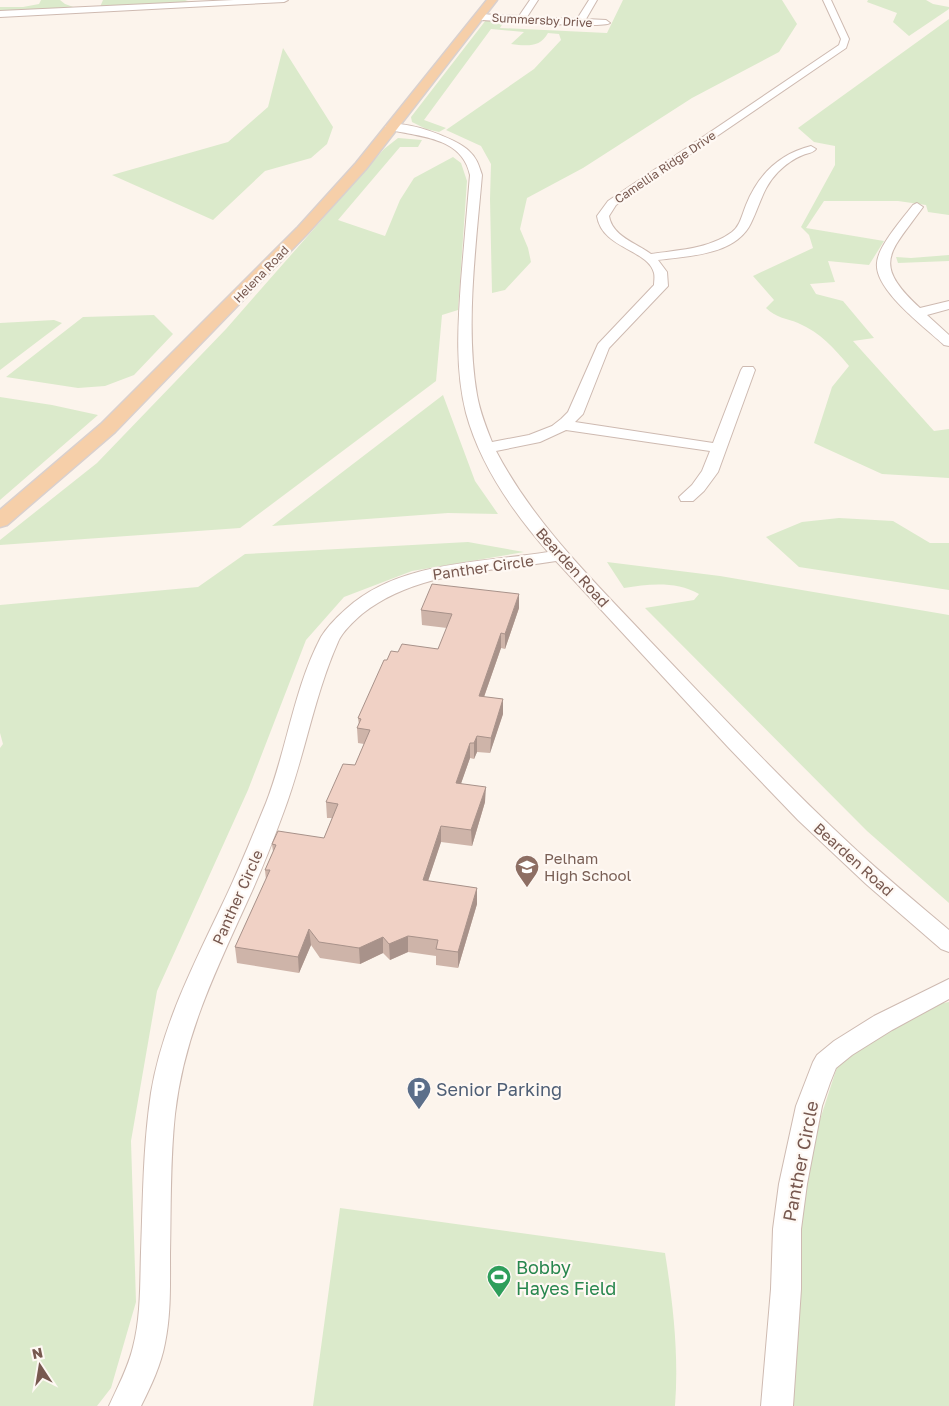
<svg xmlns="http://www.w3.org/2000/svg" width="949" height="1406" font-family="'Golos Text',sans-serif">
	<rect width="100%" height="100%" fill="#fcf4ec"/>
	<!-- green -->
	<path fill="#dbeacb" d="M41 0H60L65 4 76 8 0 12V7H23L39 4Z
		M103 0H185L191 2 255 0 100 7Z
		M623 0H782L797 24 779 52 692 98 583 168 527 198 520 229 528 248 531 262 505 290 492 293 490 199 491 164 481 146 446 130 534 69 561 40 559 34 548 33C540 48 526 46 511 44L524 32 491 29 424 120 446 128 439 132 426 129 412 122 411 117 486 20H505L500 28 607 33Z
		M868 0H926L933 4 949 7V9L909 36 893 22 897 13 867 2Z
		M949 19V215L928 212 926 205 898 201H824L806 228 884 241 869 265 828 261 835 282 810 284 816 294 843 301 874 338 853 341 934 431 949 429V478L882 474 814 443 832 387 849 366C833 347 821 333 798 323 786 318 776 318 766 308L774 300 753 276 813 248 809 235 801 227 835 165V146L814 142 798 128Z
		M283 48 333 127 327 144 311 158 265 171 213 220 112 175 228 142 268 107Z
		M398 138 422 140 418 147H400L338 220 385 236 400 200 414 178 453 157 461 163 467 181 458 310 442 315 436 381 240 528 0 545V540L97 463 226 329 384 149Z
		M949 255V261L898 263 896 257 911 258Z
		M154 315 173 334 134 375 105 386 78 388 6 377 83 317Z
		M54 320 62 323 0 370V323Z
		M443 395 475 481 498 514 448 513 272 526Z
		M0 397 52 405 98 415 0 500Z
		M839 518 893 521 930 543H949V590L799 567 766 537 802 522Z
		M468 542 524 552 412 571 344 597 306 640 248 790 157 991 131 1141 136 1302 111 1388 97 1406H0V748L3 744 0 733V605L198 587 245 554Z
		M607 562 720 576 949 615V903L867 831 645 608 694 600 699 594C676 581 649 584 624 588Z
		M949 1002V1406H792L801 1215 815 1135 839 1061 932 1005Z
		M340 1208 665 1253C673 1303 679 1355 675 1406H313Z"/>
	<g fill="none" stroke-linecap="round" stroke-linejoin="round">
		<defs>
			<path id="minor" d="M234 0H288L284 2 0 17V11Z
				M530 0H538L527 17 577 19 589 0H597L586 19 606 20 610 23C603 29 496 20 478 20L474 17 478 14 519 16Z
				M823 0H831L849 39 846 48 616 205 609 216C612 236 636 243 651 254 678 250 709 249 732 232 740 226 742 215 746 205 758 175 779 154 811 146L816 149C813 153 808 153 803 155 793 159 785 165 778 172 763 187 760 205 751 223 736 255 689 256 658 260L667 272 668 286 609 348 583 414 575 422 713 443 741 370 743 367H753L755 370 718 472 704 491 693 501H681L679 497 692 485 702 471 710 451 566 430 540 442 496 451C535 525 593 580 650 641 716 710 781 780 852 846 883 875 916 902 949 930V952L941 949 866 884 798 820 728 747 556 561C490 572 417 571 362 614 354 621 342 632 338 642 314 696 305 755 284 811 273 841 261 872 247 902 215 973 184 1035 175 1114 170 1160 171 1207 170 1254 170 1284 171 1314 165 1343 161 1365 151 1386 141 1406H109C118 1386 128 1368 133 1347 141 1316 140 1284 141 1252 143 1199 143 1146 151 1093 162 1026 193 966 222 905 238 872 252 837 266 803 287 749 294 688 321 637 327 627 338 616 346 609 399 561 481 563 548 552 513 512 480 465 466 413 455 369 458 325 461 281 464 245 467 210 470 175 462 136 418 137 386 129L385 127C398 116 458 139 469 151 477 158 479 166 482 175 476 245 465 326 477 395 480 412 486 427 492 442L529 435 552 426 561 419 568 412 598 344 654 285C654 282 655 277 654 273 648 249 602 249 597 216L608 201 839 45 841 39Z
				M917 203 923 207C890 253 871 263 920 308L949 301V309L927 315 949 335V346L944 345C926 328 874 290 877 263 878 247 899 223 909 210L913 205Z
				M949 979V999L892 1030 852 1055 836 1068 830 1083 822 1106 807 1184 801 1229V1289L793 1406H761L771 1289 773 1229 779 1184 796 1106 813 1062 817 1055 834 1041 874 1016Z"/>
			<path id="major" d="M487 0H497L366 169 308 233 115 432 7 525 0 527V510L101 424 298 227 356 163Z"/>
		</defs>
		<!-- minor casing -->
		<use href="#minor" stroke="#cebab1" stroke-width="2"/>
		<!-- major casing -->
		<use href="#major" stroke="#d9d0ce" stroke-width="3"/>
		<!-- minor -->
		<use href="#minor" fill="#fff" fill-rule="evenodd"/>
		<!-- major -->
		<use href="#major" fill="#f6cfa9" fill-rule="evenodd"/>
	</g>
	<!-- wall -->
	<path fill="#ceb4a9" d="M519 608 505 649 501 648 484 697 503 699V714L490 753 477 752 474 759 470 758 461 783 485 802 472 846 441 842 428 881 477 888V904L458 968 436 965V956L408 952 390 960 383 953 360 964 320 958 311 945 299 973 237 963 235 947 266 880 265 870 273 852 272 844 324 838 332 818H327L326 802 355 765 364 744 358 743 357 728 359 725 358 718 387 660 398 652 438 649 447 628 422 625 421 610Z"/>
	<!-- shaded-wall -->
	<path fill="#a8928a" d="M519 594V608L505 649V634Z
		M501 633V648L479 711V696Z
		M503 699V714L490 753 491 738Z
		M477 736V752L474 759V743Z
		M470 743V758L456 798V783Z
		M486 787 485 802 472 846 471 830Z
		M441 826V842L423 896V880Z
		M477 888V904L458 968V952Z
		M309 929 311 945 299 973 298 957Z
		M408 936V952L390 960 389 944Z
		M383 937V953L360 964 359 948Z"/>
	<!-- building -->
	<path fill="#f0d1c5" stroke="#a8928a" d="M432 584 519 594 505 634 501 633 479 696 503 699 491 738 477 736 474 743H470L456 783 486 787 471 830 441 826 423 880 477 888 458 952 436 949 438 940 408 936 389 944 383 937 359 948 319 942 309 929 298 957 235 947 270 870H265L276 845 272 844 278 831 324 838 338 804 326 802 343 764 355 765 370 730 357 728 361 719 358 718 384 660H387L391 651 398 652 402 644 438 649 452 614 421 610Z"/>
	<!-- icons -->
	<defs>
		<symbol id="school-pin" viewBox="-11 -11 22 30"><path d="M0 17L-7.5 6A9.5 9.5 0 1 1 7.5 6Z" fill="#8d6e63" stroke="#fef8f3"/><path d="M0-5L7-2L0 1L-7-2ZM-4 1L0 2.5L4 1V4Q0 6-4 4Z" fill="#fff"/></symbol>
		<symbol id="parking-pin" viewBox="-11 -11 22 30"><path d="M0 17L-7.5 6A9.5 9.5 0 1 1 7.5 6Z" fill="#5c6f8a" stroke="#fef8f3"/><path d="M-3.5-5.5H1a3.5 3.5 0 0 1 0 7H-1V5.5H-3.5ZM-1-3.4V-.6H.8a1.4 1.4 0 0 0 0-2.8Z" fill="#fff"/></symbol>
		<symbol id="stadium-pin" viewBox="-11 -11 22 30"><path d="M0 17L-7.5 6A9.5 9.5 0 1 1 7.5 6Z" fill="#2e9e5b" stroke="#fef8f3"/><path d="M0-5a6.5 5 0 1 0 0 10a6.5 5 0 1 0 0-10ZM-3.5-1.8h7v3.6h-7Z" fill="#fff"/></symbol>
	</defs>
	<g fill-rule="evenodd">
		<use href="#school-pin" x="513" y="853" width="28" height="38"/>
		<use href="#parking-pin" x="405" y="1075" width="28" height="38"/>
		<use href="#stadium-pin" x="485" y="1263" width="28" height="38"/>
	</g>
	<g text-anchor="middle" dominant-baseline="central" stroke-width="4.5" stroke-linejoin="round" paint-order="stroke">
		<!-- far-street labels -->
		<g font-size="12" fill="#77584f" stroke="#fef8f3">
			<text transform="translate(542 20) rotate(3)">Summersby Drive</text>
			<text transform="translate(665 167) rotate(-34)">Camellia Ridge Drive</text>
			<text transform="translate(261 274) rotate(-46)">Helena Road</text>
		</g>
		<!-- street labels -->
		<g font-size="15" fill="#77584f" stroke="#fef8f3">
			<text transform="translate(483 567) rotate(-8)">Panther Circle</text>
			<text transform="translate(573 567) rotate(48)">Bearden Road</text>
			<text transform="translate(854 859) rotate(42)">Bearden Road</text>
			<text transform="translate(237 897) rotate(-66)">Panther Circle</text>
		</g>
		<!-- education labels -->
		<g font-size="15" fill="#785e54" stroke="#fef8f3" text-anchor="start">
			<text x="544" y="858">Pelham<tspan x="544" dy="17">High School</tspan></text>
		</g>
		<!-- near-service labels -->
		<g font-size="18" fill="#4e5e75" stroke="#fef8f3" text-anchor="start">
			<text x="436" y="1089">Senior Parking</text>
		</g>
		<!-- near-street labels -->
		<g font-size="18" fill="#77584f" stroke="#fef8f3">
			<text transform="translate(800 1161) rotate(-79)">Panther Circle</text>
		</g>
		<!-- near-leisure labels -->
		<g font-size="18" fill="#27864d" stroke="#fef8f3" text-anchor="start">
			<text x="516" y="1267">Bobby<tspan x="516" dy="21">Hayes Field</tspan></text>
		</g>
	</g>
	<!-- north arrow -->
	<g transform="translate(40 1366) rotate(348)" stroke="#fef8f3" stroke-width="4" paint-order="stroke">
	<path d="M0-4L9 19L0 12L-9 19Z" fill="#77584f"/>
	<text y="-8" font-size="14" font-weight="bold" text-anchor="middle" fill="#77584f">N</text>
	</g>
</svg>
